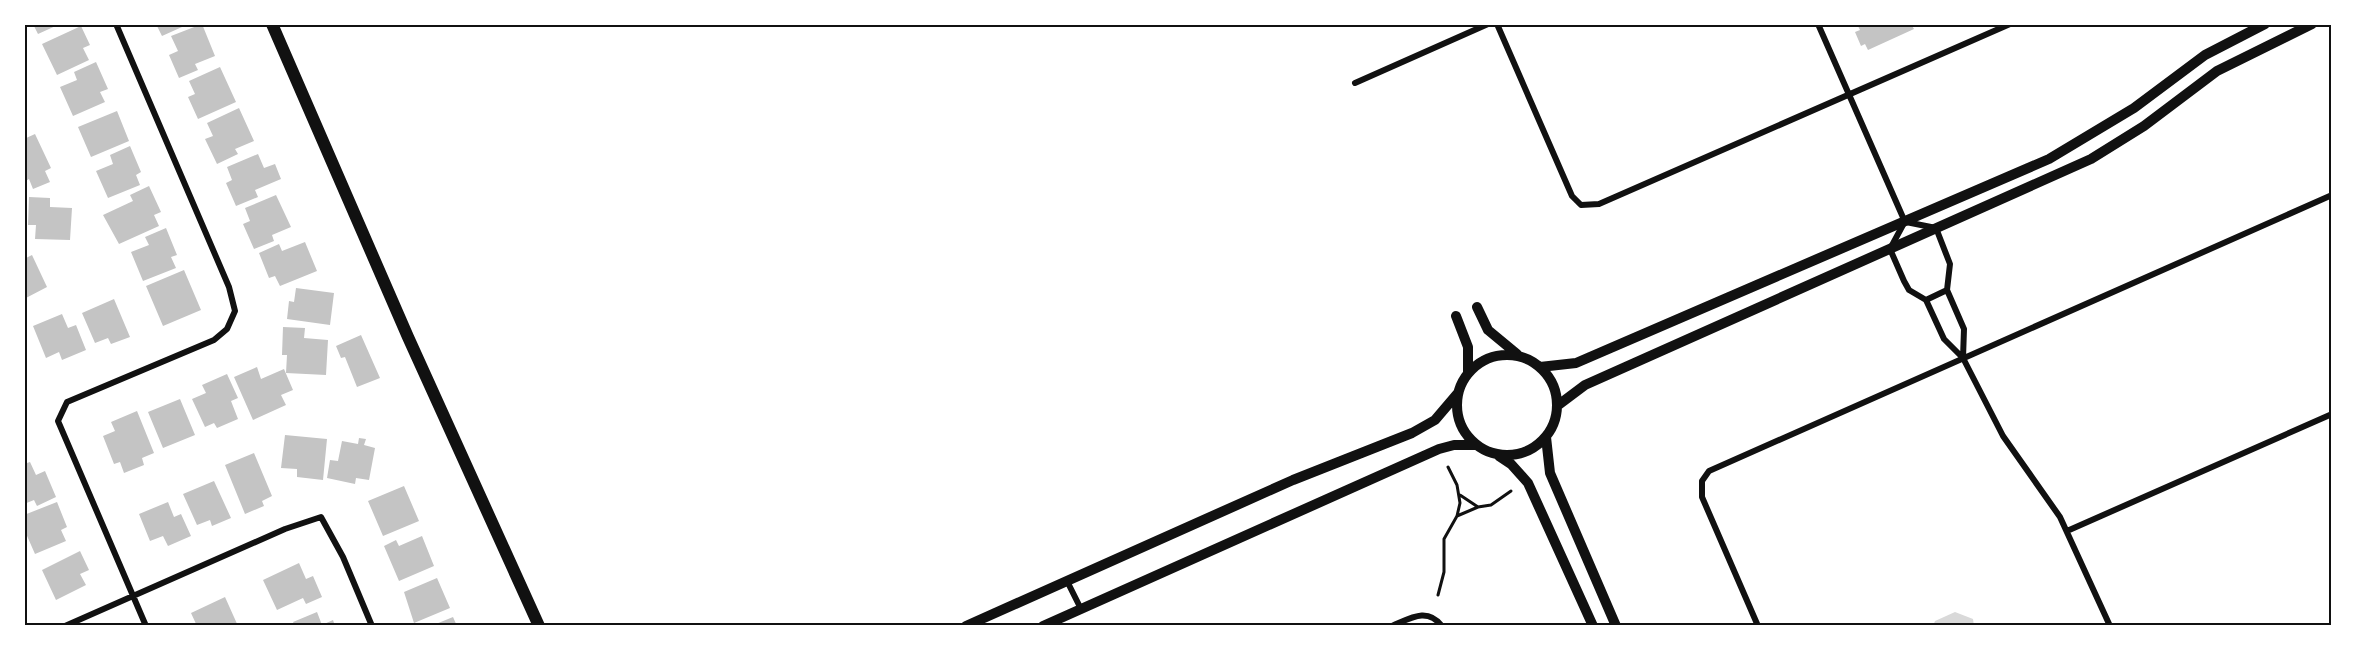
<svg xmlns="http://www.w3.org/2000/svg" width="2356" height="650" font-family="Rubik,sans-serif">
	<rect width="100%" height="100%" fill="#fff"/>
	<!-- water -->
	<path fill="#d9d9d9" d="M1955 612 1973 619 1974 626H1933L1935 621Z"/>
	<!-- building -->
	<path fill="#c4c4c4" d="M33 24H60L38 34Z
		M156 24H181L182 27 162 36Z
		M202 24 215 56 195 64 198 70 179 78 169 55 178 51 171 36Z
		M1857 24H1911L1914 29 1868 50 1865 44 1861 46 1855 32 1860 30Z
		M81 26 90 45 83 48 89 60 57 75 42 44Z
		M96 62 108 89 100 92 105 102 73 116 60 87 77 80 74 72Z
		M220 67 236 102 198 119 188 97 195 94 189 81Z
		M239 108 254 141 235 149 238 154 217 164 205 139 213 136 207 123Z
		M117 111 129 141 91 157 78 127Z
		M35 134 51 168 45 171 50 182 33 189 29 179 24 182V139Z
		M130 146 141 172 136 175 140 185 108 198 96 171 113 164 110 155Z
		M258 154 264 168 275 164 281 179 255 190 258 197 236 206 226 183 232 180 227 167Z
		M149 186 161 212 154 215 159 226 119 244 103 215 133 201 130 195Z
		M276 195 291 227 272 235 274 241 254 249 243 224 250 221 245 208Z
		M29 197 50 198V207L72 208 70 240 35 239 36 225H28Z
		M166 228 177 255 171 257 176 268 143 281 131 252 149 245 145 237Z
		M305 242 317 271 280 286 275 276 269 278 259 253 279 244 282 251Z
		M32 255 47 287 24 299V259Z
		M184 270 201 310 163 326 146 286Z
		M296 288 334 293 330 325 287 319 289 301 294 302Z
		M114 299 130 337 111 344 108 338 95 343 82 313Z
		M62 314 68 328 76 325 86 350 62 360 59 352 46 358 33 326Z
		M283 327 305 328 304 338 328 340 326 375 286 373 287 355H282Z
		M361 335 380 378 357 387 345 357 341 358 336 346Z
		M257 367 261 379 284 369 293 390 281 395 286 405 253 420 234 377Z
		M227 374 238 398 231 401 238 419 217 428 214 423 205 427 192 399 206 393 202 385Z
		M180 399 195 435 163 448 148 412Z
		M137 411 154 453 142 458 144 465 124 473 120 462 114 464 103 436 115 431 111 422Z
		M285 435 327 439 323 480 297 477V469L281 468Z
		M359 438 366 439 364 445 375 448 369 480 356 478 355 484 327 478 330 460 338 461 342 441 358 444Z
		M254 453 272 496 262 501 264 506 245 514 225 465Z
		M30 462 36 475 45 471 56 497 37 506 34 500 24 504V464Z
		M214 481 231 518 212 526 210 520 197 525 183 494Z
		M404 486 419 521 383 536 368 501Z
		M57 502 67 527 61 530 66 541 35 554 24 529V515Z
		M168 502 174 517 181 514 191 536 168 546 163 536 150 541 139 514Z
		M422 536 434 566 399 581 384 546 396 540 399 546Z
		M80 551 89 570 80 574 86 585 56 600 42 570Z
		M299 563 306 579 313 576 322 597 306 604 303 598 277 610 263 580Z
		M437 578 450 608 414 623 404 592Z
		M225 597 238 626H197L191 613Z
		M317 612 322 625 333 620 335 626H295L293 622Z
		M453 617 457 626H431Z"/>
	<g fill="none" stroke-linecap="round" stroke-linejoin="round">
		<!-- path -->
		<path stroke="#111" stroke-width="3" d="M1460 495 1478 507
			M1457 516 1478 507 1491 505 1511 491
			M1438 595 1444 572V539L1457 516 1460 503 1457 485 1448 467"/>
		<!-- minor -->
		<path stroke="#111" stroke-width="6" d="M116 24 229 287 235 311 227 329 214 340 67 402 58 421 146 626
			M1497 24 1572 196 1581 205 1599 204 2010 24
			M1818 24 1905 222
			M1355 83 1488 24
			M1906 222 1936 228 1950 264 1947 290 1964 329 1963 358
			M1904 223 1890 249 1904 281 1909 290 1926 300 1944 339 1963 358 2003 436 2060 517 2110 626
			M1926 300 1947 290
			M2067 531 2332 414
			M1067 581 1081 609
			M65 626 285 529 321 517 343 557 372 626
			M1392 626C1411 618 1427 607 1442 626
			M1758 626 1702 497V481L1709 471 2332 195"/>
		<!-- tertiary -->
		<path stroke="#111" stroke-width="10" d="M1477 307 1488 330 1517 354
			M1456 316 1468 347V373
			M1457 405a50 50 0 1 1 100 0a50 50 0 1 1-100 0Z
			M1540 367 1576 363 2049 159 2134 108 2205 55 2265 24
			M1557 406 1585 385 2091 159 2144 126 2217 71 2312 24
			M1546 437 1550 473 1616 626
			M1499 456 1511 464 1528 483 1593 626
			M966 626 1293 480 1412 433 1435 420 1458 393
			M1043 626 1439 449 1454 445H1476"/>
		<!-- secondary -->
		<path stroke="#111" stroke-width="12" d="M272 24 408 337 539 626"/>
	</g>
	<!-- border -->
	<rect width="2356" height="650" fill="none" stroke="#ffffff" stroke-width="51"/>
	<rect x="26" y="26" width="2304" height="598" fill="none" stroke="#111" stroke-width="2"/>
</svg>
